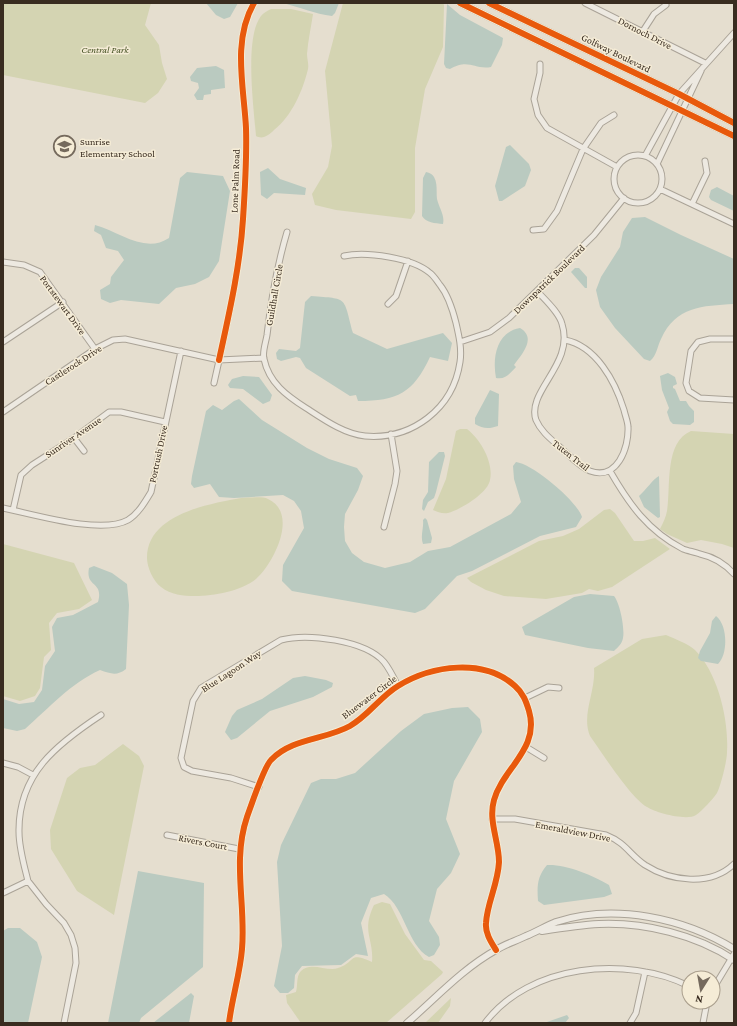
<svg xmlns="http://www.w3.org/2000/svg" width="737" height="1026" font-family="'Crimson Pro',serif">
	<rect width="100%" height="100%" fill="#e5decf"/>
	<!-- green -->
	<path fill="#d4d4b2" d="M3 3H151L145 25 159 45 162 63 167 79 158 93 145 103 3 75Z
		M343 3H443L444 5 443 47 425 89 415 148V212L411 219 336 210 315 205 312 194 328 167 332 146 325 71Z
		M271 9H291L313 14C311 27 308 41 307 54 307 59 309 64 308 69 303 90 292 116 274 130 269 135 263 140 256 136 254 109 244 38 261 16 263 13 267 11 271 9Z
		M460 429H467C480 439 494 462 490 480 488 493 460 510 448 513 442 514 438 512 433 510L446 479 456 431Z
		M691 431 734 434V548L722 544 701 540 687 543 667 534 660 529C663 523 666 517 667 511 671 487 664 442 691 431Z
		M241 498C249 498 262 496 268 499 299 513 274 563 256 579 241 591 214 596 195 596 183 596 171 595 161 587 153 581 147 567 147 558 147 514 209 504 241 498Z
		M610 509 615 513 634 541H643L655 538 670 549 612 587 598 591 589 589 582 593 546 599 504 596 486 590 471 582 467 578 539 541 563 536 579 529 604 510Z
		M3 544 74 563 92 600 79 609 57 613 49 623 51 650 44 657 40 688 35 696 20 701 3 696Z
		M666 635C675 639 687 643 695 650 718 673 729 720 727 752 727 761 721 785 717 793 713 799 702 811 696 815 687 821 656 813 647 807 630 797 603 754 590 736 581 715 596 691 594 668L642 639Z
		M123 744 139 756 144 766 114 915 77 891 51 849 50 830 67 778 80 768 95 765Z
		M382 902 390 904 405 934 424 960 431 961 443 972 442 974 386 1023H301L287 1003 286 995 296 992C298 985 296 976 301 971 310 961 328 972 338 968 357 962 347 951 372 962 374 938 361 932 374 905Z
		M451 998 450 1006 438 1023H425Z"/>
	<!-- water -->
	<path fill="#bacac0" d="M206 3H238L230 17 224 19 216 15Z
		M283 3H339L335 13 332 16C315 14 299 7 283 3Z
		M447 4 460 15 503 38 502 45 491 67C474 70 469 58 450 69L446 68 444 64Z
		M216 66 224 70 225 88 211 90V94L204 95 203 100H197L194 95 199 88 198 83 191 81 190 77 197 68Z
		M510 145 529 164 531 170 525 186 502 201H499L495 186 506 147Z
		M268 168 280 179 306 188 305 195 274 193 267 199 261 195 260 172Z
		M187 172 223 176 230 191 219 261 209 277 195 284 176 288 159 304 121 300 110 303 101 299 100 290 110 284 111 277 124 260 118 251 106 248 101 235 94 231 95 225C120 232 145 254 169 238L180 178Z
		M426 172C430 173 432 174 434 177 438 184 436 192 437 199 439 208 445 215 443 224 435 223 426 223 422 216L423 178Z
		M717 187 734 196V211L711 200 709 197 711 190Z
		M645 217 681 235 734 259V304C702 306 676 306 661 339 657 347 657 355 650 361L644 359 615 328 600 307 596 290 601 277 620 247 623 232 632 218Z
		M575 268H579L587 277V288H585L571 272Z
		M311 296C349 299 343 296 353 333L387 349 443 333 452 343 448 361 430 357C413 393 398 401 358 401L356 395 350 396 306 368 300 358 296 357 281 361 277 359 276 353 279 349 296 351 300 348 305 302Z
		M520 328C537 338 522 354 514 365L516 367C510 373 506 380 496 378 492 357 497 332 520 328Z
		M668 373 675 377 677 384 673 386V388L675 389 680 401H686L689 406 694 411V422L690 425 673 424 670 421 667 412 669 408 662 390 660 376Z
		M243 376 259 377 272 395 270 401 263 404 243 389 230 388 228 385 232 379Z
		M490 390 499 394 498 426C489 429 483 429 475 424V418Z
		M239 399 262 420 307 448 329 459 357 468 363 476 358 490 345 514 344 527 345 541 352 553 364 562 385 568 410 562 428 551 450 547 511 514 521 502 514 479 513 466 516 462C533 464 577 501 582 517L576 527 540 536 472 571 457 576 425 609 415 613 292 591 282 581 283 565 304 528 301 511 294 501 283 495 234 498 219 497 210 484 194 488 191 484 192 476 206 411 213 405 222 410 234 401Z
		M439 452H444L445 456 436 492 434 498 428 502 424 511 422 509 423 500 428 492 429 462Z
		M659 476 660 517 658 518 644 507 639 496C646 490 653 479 659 476Z
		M425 518 427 520 432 538 431 543 423 544C420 536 424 528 423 520Z
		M94 566 112 573 127 584 129 605 126 669C117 676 111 674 100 670 71 683 49 708 25 729L17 731 3 728V699L19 704 34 702 42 690 45 666 55 651 52 627 57 618 73 615 98 602C104 581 85 588 89 568Z
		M590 594 614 596C620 603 625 629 623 638 622 644 618 647 614 651L588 648 525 635 522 627 574 597Z
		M716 616C728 625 728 655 718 664L701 661 698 658 700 651 710 633 712 621Z
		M305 676 326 680 333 683 332 687 313 697 270 711 237 738 231 740 225 732 232 716 237 710 262 699 293 678Z
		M468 707 480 719 482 732 454 781 446 819 460 854 451 873 437 889 429 921 439 937 440 945 434 955 429 957C407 945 405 907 384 894L371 898 361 923 368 956 356 954 341 965 302 966 295 975 294 988 288 993H280L274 986 282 946 277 862 281 845 311 783 321 779H336L355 773 401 731 424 714 452 708Z
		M547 865C565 864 593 875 609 885L612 894 604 897 544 905 538 901C537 886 537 877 547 865Z
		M138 871 204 883 203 967 141 1018 139 1023H108Z
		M8 928H20L37 942 42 957 28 1023H3V931Z
		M191 993 194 996 189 1023H153Z
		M567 1015 569 1018 565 1023H544Z"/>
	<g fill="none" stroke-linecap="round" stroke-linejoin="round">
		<defs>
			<path id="minor" d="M585 3 705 63
				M643 31 654 14 666 5
				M540 64V73L534 99 538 115 547 128 617 167
				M614 179a24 24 0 1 1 48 0a24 24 0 1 1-48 0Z
				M645 156 679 94 734 33
				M657 164 701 71
				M660 189 734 224
				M692 204 707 173 705 161
				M533 230 544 229 557 211 583 149 601 123 614 115
				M287 232C277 266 271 300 267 335 266 342 262 352 264 359 269 383 287 396 306 408 323 419 344 434 365 436 412 440 453 409 460 362 462 349 459 336 456 323 453 311 448 295 440 285 437 281 434 276 430 273 413 258 366 251 344 256
				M3 262 24 265 40 272 95 349
				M537 291C545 300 559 312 562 324 575 364 526 391 536 420 541 432 552 440 562 449 570 456 580 467 590 471 617 481 629 448 628 427 628 422 625 415 624 410 615 381 596 346 565 340
				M388 304 396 296 408 261
				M734 339H710L698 342 691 351 686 383 689 391 700 398 734 400
				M3 342 63 302
				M460 342 490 332 509 318 594 235 624 198
				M214 383C226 329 239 274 243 219 245 188 247 158 246 128 244 87 232 40 254 3
				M3 412 95 349 113 340 125 339 219 360 264 358
				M74 438 84 451
				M610 471C629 504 648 531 683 549 688 551 695 552 700 554 714 557 725 564 734 574
				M3 508C33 514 101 535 128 520 138 514 145 502 151 492L181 351
				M13 510 21 475 32 465 74 438 109 412H121L165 422
				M384 527 395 484 397 471 391 434
				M525 698 548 687 559 688
				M526 747 544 758
				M3 763 18 767 33 775
				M259 787 231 778 192 771 184 767 181 758 193 701 201 688 281 640C307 633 365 640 384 662 389 668 394 678 398 686
				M492 819H515L606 835C626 843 629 854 645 865 670 881 710 887 734 864
				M167 835 239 849
				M28 881C24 865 19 848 19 832 18 774 57 744 101 715
				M3 893 28 881 46 904 64 923 71 935 75 948 76 963 64 1023
				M713 989 734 954
				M229 1023C232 998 240 974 242 949 246 905 232 861 247 817 251 806 264 767 271 760 292 738 325 740 350 726 368 716 381 696 398 686 432 665 484 658 515 686 523 693 526 701 529 711 540 749 503 768 494 800 488 821 499 841 499 862 498 884 487 903 486 923 485 933 491 942 496 950
				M485 1023C529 964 626 955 689 986
				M630 1023 636 1013 645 972
				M703 1023 707 1002"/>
			<path id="tertiary" d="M460 3 734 136
				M489 3 679 94 734 123
				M542 931C561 928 580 925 599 924 644 922 697 935 734 960
				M407 1023C436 998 462 969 496 950 505 944 516 941 526 936 536 932 546 926 556 922 614 903 684 918 734 949"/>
		</defs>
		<!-- minor casing -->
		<use href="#minor" stroke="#aaa397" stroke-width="7"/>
		<!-- tertiary casing -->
		<use href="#tertiary" stroke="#aaa397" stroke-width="8"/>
		<!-- minor -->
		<use href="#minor" stroke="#ede9e1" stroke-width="5"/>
		<!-- tertiary -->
		<use href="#tertiary" stroke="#ede9e1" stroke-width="6"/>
		<defs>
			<path id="cycleway" d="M460 3 734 136
				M489 3 679 94 734 123
				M219 360C229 314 240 267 243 219 245 189 247 159 246 128 244 87 232 41 254 3
				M229 1023C232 998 240 974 242 949 246 905 232 861 247 817 251 806 264 767 271 760 292 738 325 740 350 726 368 716 381 696 398 686 432 665 484 658 515 686 523 693 526 701 529 711 540 749 503 768 494 800 488 821 499 841 499 862 498 884 487 903 486 923 485 933 491 942 496 950"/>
		</defs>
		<!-- cycleway casing -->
		<use href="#cycleway" stroke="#f5ecd6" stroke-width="8"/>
		<!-- cycleway -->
		<use href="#cycleway" stroke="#e8590c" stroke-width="6"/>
	</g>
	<!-- icons -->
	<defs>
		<symbol id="school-ring" viewBox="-11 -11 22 22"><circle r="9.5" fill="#f5ecd6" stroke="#756a5d" stroke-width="1.5"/><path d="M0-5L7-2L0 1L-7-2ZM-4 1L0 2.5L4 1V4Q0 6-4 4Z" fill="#756a5d"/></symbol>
	</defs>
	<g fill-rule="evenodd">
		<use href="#school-ring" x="52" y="134" width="25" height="25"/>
	</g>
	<g text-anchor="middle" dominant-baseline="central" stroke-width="3" stroke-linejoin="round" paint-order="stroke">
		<!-- street labels -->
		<g font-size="10" fill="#392c20" stroke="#f5ecd6">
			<text transform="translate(645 33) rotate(27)">Dornoch Drive</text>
			<text transform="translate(616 53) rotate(26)">Golfway Boulevard</text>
			<text transform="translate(235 181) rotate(-88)">Lone Palm Road</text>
			<text transform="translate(549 279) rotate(-44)">Downpatrick Boulevard</text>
			<text transform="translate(274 295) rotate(-80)">Guildhall Circle</text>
			<text transform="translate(63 305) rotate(54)">Portstewart Drive</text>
			<text transform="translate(73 365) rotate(-33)">Castlerock Drive</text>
			<text transform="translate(73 437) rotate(-34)">Sunriver Avenue</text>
			<text transform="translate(158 454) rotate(-78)">Portrush Drive</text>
			<text transform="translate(571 455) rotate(38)">Tuten Trail</text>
			<text transform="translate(231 671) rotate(-33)">Blue Lagoon Way</text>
			<text transform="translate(369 697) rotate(-37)">Bluewater Circle</text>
			<text transform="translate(573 831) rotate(11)">Emeraldview Drive</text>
			<text transform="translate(203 842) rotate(11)">Rivers Court</text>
		</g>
		<!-- park labels -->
		<g font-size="10" font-style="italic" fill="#495527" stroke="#f5ecd6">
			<text x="105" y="49">Central Park</text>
		</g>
		<!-- poi labels -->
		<g font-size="10" fill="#392c20" stroke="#f5ecd6" text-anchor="start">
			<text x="80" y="141">Sunrise<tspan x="80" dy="12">Elementary School</tspan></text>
		</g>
	</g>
	<!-- border -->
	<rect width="737" height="1026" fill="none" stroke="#392c20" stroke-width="8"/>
	<!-- north arrow -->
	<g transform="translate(701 990) rotate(191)"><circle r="19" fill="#f5ecd6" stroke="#aa9f8d"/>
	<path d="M0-3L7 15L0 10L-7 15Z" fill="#756a5d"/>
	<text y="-6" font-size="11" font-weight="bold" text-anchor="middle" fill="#392c20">N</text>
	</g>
</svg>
